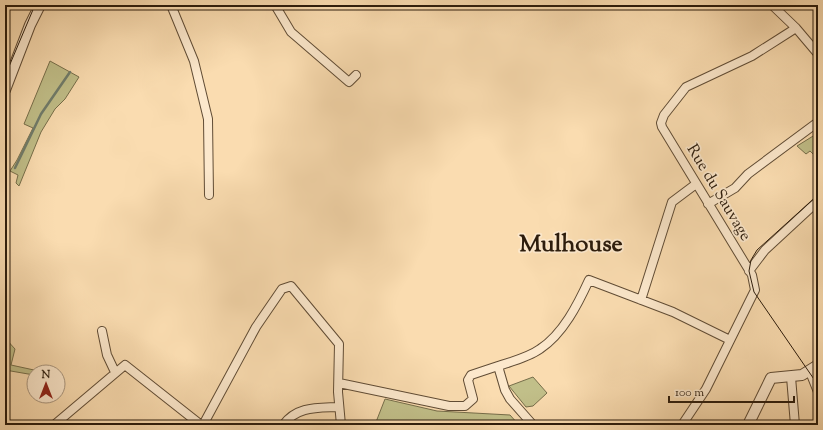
<svg xmlns="http://www.w3.org/2000/svg" width="823" height="430" font-family="'Sorts Mill Goudy',serif">
	<rect width="100%" height="100%" fill="#fadcb0"/>
	<filter id="stains"><feTurbulence type="fractalNoise" baseFrequency=".005" numOctaves="4"/><feColorMatrix values="0 0 0 0 .2 0 0 0 0 .09 0 0 0 0 .02 0 0 0 .5 -.17"/></filter>
	<radialGradient id="worn" r=".72"><stop offset=".6" stop-color="#630" stop-opacity="0"/><stop offset="1" stop-color="#630" stop-opacity=".3"/></radialGradient>
	<!-- green -->
	<path fill="#c1bf89" stroke="#766e4a" d="M50 61 79 77 65 99 55 109 41 132 19 186 16 183 18 175 10 171 17 160 33 128 24 124Z
		M818 133V159L810 151 806 154 797 146Z
		M5 338 15 349 11 365 34 370V375L5 370Z
		M533 377 547 393 533 406 526 407 509 386Z
		M385 399 437 411 510 415 519 425H382L376 422Z"/>
	<g fill="none" stroke-linecap="round" stroke-linejoin="round">
		<!-- stream -->
		<path stroke="#707c6b" stroke-width="2.5" d="M15 168 41 114 70 72"/>
		<defs>
			<path id="minor" d="M171 5 194 61 208 119 209 195
				M275 5 291 32 298 38 349 82 356 75
				M772 5 796 28 818 54
				M708 204 735 188 748 174 818 122
				M749 271 765 250 818 201
				M641 300 672 202 696 184
				M102 331 107 355 115 372
				M498 366C511 362 529 357 540 349 563 334 578 304 589 280L673 312 730 340
				M810 372 818 392
				M791 377 795 425
				M339 383 449 406H465L473 399 468 380 471 375 498 366 505 390 510 399 533 425
				M54 425 125 365 201 425
				M203 425 256 327 282 289 291 286 339 344 338 392 341 425
				M283 425C297 406 317 408 338 407
				M682 425 706 389 755 290 752 275 662 127 661 123 664 115 686 87 752 56 796 28"/>
			<path id="tertiary" d="M5 90 30 25 40 5
				M748 425 771 378 802 375 818 365"/>
		</defs>
		<!-- minor casing -->
		<use href="#minor" stroke="#604c35" stroke-width="10"/>
		<!-- tertiary casing -->
		<use href="#tertiary" stroke="#604c35" stroke-width="12"/>
		<!-- minor -->
		<use href="#minor" stroke="#fce8cc" stroke-width="8"/>
		<!-- tertiary -->
		<use href="#tertiary" stroke="#fce8cc" stroke-width="10"/>
		<!-- tram -->
		<path stroke="#2c1c0c" stroke-width="1" d="M5 76 35 5
			M818 195 757 250 751 260 749 271 754 292 818 385"/>
	</g>
	<g text-anchor="middle" dominant-baseline="central" stroke-width="3.5" stroke-linejoin="round" paint-order="stroke">
		<!-- street labels -->
		<g font-size="16" fill="#2c1c0c" stroke="#fce8cc">
			<text transform="translate(718 193) rotate(59)">Rue du Sauvage</text>
		</g>
		<!-- town labels -->
		<g font-size="24" font-weight="bold" fill="#2c1c0c" stroke="#fce8cc">
			<text x="571" y="245">Mulhouse</text>
		</g>
	</g>
	<!-- margin -->
	<rect width="823" height="430" fill="none" stroke="#fadcb0" stroke-width="20"/>
	<rect x="6" y="6" width="811" height="418" fill="none" stroke="#2c1c0c" stroke-width="2"/>
	<rect x="10" y="10" width="803" height="410" fill="none" stroke="#2c1c0c"/>
	<!-- north arrow -->
	<g transform="translate(46 384)"><circle r="19" fill="#fce8cc" stroke="#a9967f"/>
	<path d="M0-3L7 15L0 10L-7 15Z" fill="#8f2418"/>
	<text y="-6" font-size="11" font-weight="bold" text-anchor="middle" fill="#2c1c0c">N</text>
	</g>
	<!-- scale -->
	<path d="M669 396v6h125v-6" fill="none" stroke="#2c1c0c" stroke-width="2"/>
	<text x="675" y="396" font-size="12" fill="#2c1c0c" stroke="#fce8cc" stroke-width="3" paint-order="stroke">100 m</text>
	<rect width="100%" height="100%" filter="url(#stains)"/>
	<rect width="100%" height="100%" fill="url(#worn)"/>
</svg>
